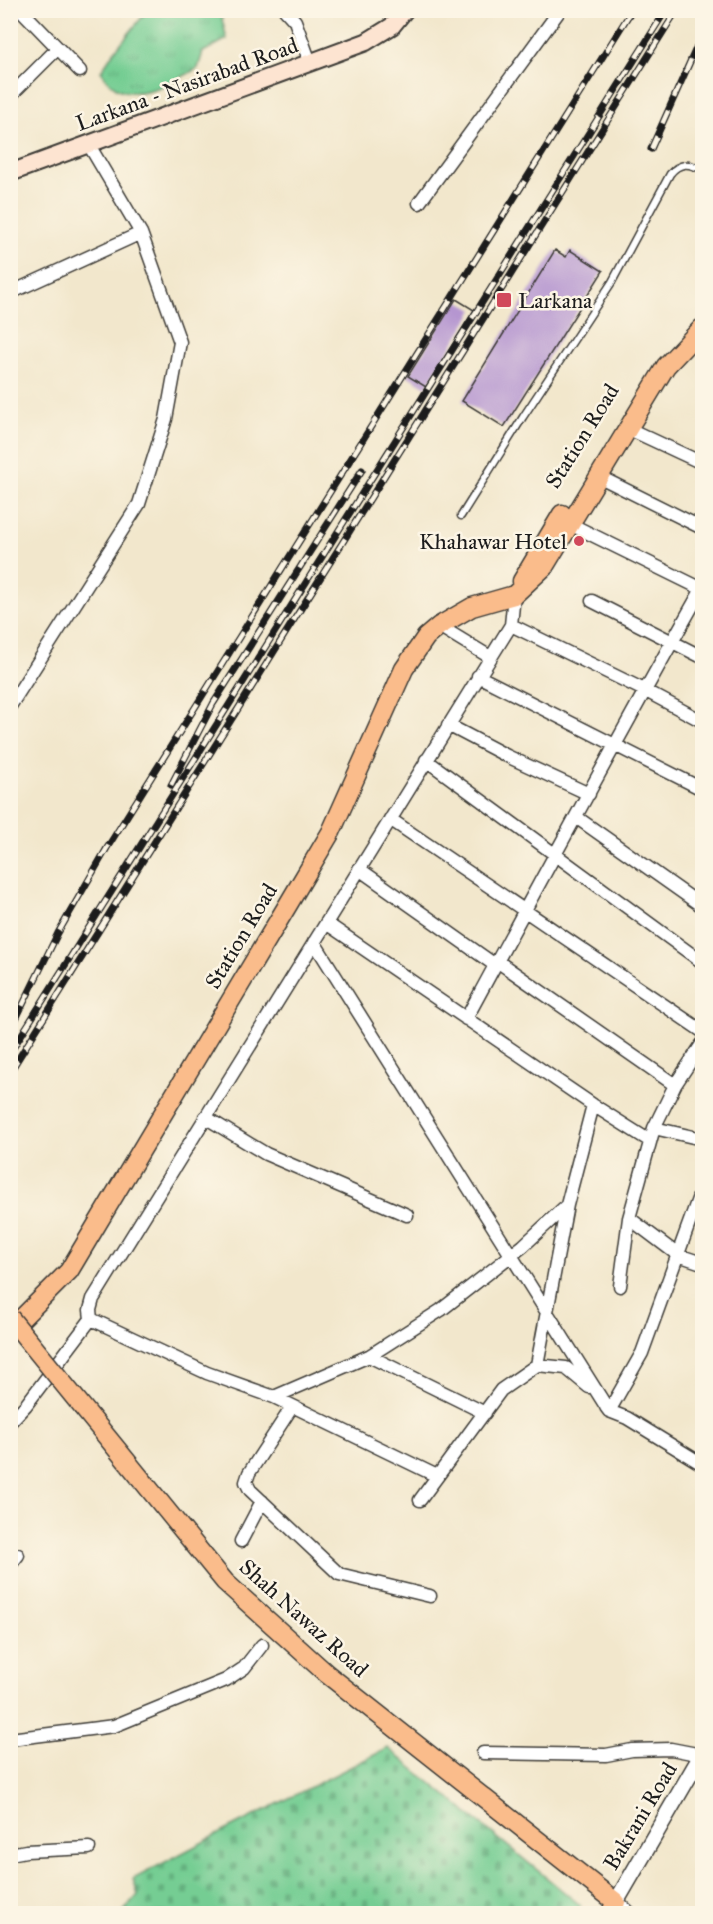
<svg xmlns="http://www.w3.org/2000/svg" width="713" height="1924" font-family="'IM FELL Great Primer',serif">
	<defs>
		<pattern id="grass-tufts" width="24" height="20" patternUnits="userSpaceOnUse" patternTransform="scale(1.5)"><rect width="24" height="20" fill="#74cd93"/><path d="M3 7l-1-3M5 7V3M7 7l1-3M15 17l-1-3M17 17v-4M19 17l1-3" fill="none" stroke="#64af7e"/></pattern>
		<pattern id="cemetery-stones" width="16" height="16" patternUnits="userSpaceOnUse" patternTransform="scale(1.5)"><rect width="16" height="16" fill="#74cd93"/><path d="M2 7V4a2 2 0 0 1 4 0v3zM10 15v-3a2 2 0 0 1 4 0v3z" fill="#64af7e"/></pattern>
	</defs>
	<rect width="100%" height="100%" fill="#fcf5e5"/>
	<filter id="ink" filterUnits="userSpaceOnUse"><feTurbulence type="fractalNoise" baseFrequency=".0167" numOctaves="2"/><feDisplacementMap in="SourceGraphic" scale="12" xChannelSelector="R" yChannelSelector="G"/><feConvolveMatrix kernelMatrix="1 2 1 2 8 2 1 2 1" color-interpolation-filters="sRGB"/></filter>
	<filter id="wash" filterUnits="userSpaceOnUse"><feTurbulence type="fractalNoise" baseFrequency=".008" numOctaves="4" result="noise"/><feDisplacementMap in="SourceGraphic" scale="24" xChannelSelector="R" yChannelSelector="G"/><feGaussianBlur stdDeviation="1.35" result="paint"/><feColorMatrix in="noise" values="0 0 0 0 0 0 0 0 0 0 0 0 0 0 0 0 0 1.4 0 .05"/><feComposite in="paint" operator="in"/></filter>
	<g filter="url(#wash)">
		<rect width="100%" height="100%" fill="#f2e7cc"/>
		<!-- grass -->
		<path fill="url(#grass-tufts)" stroke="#487458" stroke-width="1.5" d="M147 11H220L227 39 203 52 198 68C175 81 133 106 110 83 106 80 104 75 101 71L113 53Z"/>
		<!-- cemetery -->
		<path fill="url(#cemetery-stones)" stroke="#487458" stroke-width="1.5" d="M388 1748 580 1905 579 1913H122L138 1895 133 1879 222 1832Z"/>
		<g id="blocks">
			<!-- building -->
			<path fill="#b596d0" d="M555 250 566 257 570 250 603 271 504 427 462 401Z
				M456 299 474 310 426 387 408 376Z"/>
		</g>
	</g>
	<g filter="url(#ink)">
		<use href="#blocks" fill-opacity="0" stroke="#3c3a36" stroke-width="1.5"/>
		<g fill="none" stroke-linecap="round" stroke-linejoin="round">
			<defs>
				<path id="service" d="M461 516 523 417 612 282 670 174C680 162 689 163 702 170"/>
				<path id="minor" d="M21 10 80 71
					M285 10 295 21 310 62
					M10 96 58 48
					M419 203 560 10
					M10 293 141 233 89 145
					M627 428 702 463
					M598 476 702 528
					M514 595 511 625 93 1299 90 1310 91 1319 207 1373 274 1397 369 1356 441 1310 523 1246 567 1205 593 1105
					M592 601 702 657
					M511 625 644 690 702 721
					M439 626 490 657
					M478 676 702 789
					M10 706 139 504 166 419 180 342 141 233
					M448 725 507 756 589 794
					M426 760 702 962
					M576 817 702 906
					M390 819 702 1031
					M359 869 495 965
					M326 923 593 1105 650 1141
					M314 942 609 1411 642 1353 702 1188
					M497 961 675 1085
					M466 1019C544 875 621 731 702 589L570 524
					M205 1117 266 1154 407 1215
					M654 1128 702 1139
					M629 1218 678 1255 702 1263
					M620 1286 629 1218 654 1128 675 1085 702 1044
					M369 1356 485 1413
					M537 1365 567 1205
					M274 1397 437 1476
					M292 1407 249 1473 246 1482 250 1490 339 1574 430 1596
					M606 1407 609 1411 627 1418 702 1464
					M10 1422 26 1405 91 1319
					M420 1500 501 1390 537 1365 566 1368 589 1387
					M241 1541 262 1501
					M10 1565 18 1555
					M10 1739 114 1726 226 1680 244 1668 262 1645
					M483 1753 606 1755 632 1750 671 1749 702 1755
					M10 1854 26 1851 89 1848"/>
				<path id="tertiary" d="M629 1914 616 1902 702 1754"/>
				<path id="secondary" d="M10 173 366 42 392 26 405 10"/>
				<path id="primary" d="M522 581 562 514
					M16 1324 69 1271 289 903 331 832 404 669 426 637 439 626 472 607 514 595 544 567 666 366 702 328
					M512 1820 616 1902 610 1914"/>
			</defs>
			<!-- service casing -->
			<use href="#service" stroke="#3c3a36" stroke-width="9"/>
			<!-- minor casing -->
			<use href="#minor" stroke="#3c3a36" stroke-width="15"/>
			<!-- tertiary casing -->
			<use href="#tertiary" stroke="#3c3a36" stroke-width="18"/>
			<!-- secondary casing -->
			<use href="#secondary" stroke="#3c3a36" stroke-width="20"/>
			<!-- primary casing -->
			<use href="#primary" stroke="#3c3a36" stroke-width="21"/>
			<!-- service -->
			<use href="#service" stroke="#fff" stroke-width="6"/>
			<!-- minor -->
			<use href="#minor" stroke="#fff" stroke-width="12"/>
			<!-- tertiary -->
			<use href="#tertiary" stroke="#fff" stroke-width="15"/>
			<!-- secondary -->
			<use href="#secondary" stroke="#fde4d1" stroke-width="16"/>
			<!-- primary -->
			<use href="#primary" stroke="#fabc8b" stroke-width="18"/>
			<defs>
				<path id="rail" d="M651 149 702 35
					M171 785 213 704 362 470
					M10 1031 58 933 107 848 632 10
					M10 1053 666 10
					M10 1072 677 10"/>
			</defs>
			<!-- rail casing -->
			<use href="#rail" stroke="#1c1c1c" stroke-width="7"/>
			<!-- rail -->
			<use href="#rail" stroke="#fcf5e5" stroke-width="4.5" stroke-dasharray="14" stroke-linecap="butt"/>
			<defs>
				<path id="primary-bridge" d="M10 1318 225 1582 327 1674 512 1820"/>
			</defs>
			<!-- primary-bridge casing -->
			<use href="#primary-bridge" stroke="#3c3a36" stroke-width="21" stroke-linecap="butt"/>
			<!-- primary-bridge -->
			<use href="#primary-bridge" stroke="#fabc8b" stroke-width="18"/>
		</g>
	</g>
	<!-- markers -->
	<g fill="#d1495b" stroke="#fcf5e5" stroke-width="2">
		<rect x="496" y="292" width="16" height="16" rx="3"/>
		<circle cx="579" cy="541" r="6"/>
	</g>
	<g text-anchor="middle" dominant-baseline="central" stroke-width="5" stroke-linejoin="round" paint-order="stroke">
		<!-- street labels -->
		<g font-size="22" fill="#1c1c1c" stroke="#fcf5e5">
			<text transform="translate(187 84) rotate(-20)">Larkana - Nasirabad Road</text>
			<text transform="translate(582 436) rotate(-58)">Station Road</text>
			<text transform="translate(241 936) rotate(-59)">Station Road</text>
			<text transform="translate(304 1618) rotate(42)">Shah Nawaz Road</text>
			<text transform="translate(640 1816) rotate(-59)">Bakrani Road</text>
		</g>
		<!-- poi labels -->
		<g font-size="22" fill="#1c1c1c" stroke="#fcf5e5" text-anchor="start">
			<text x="518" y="300">Larkana</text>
			<text x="567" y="541" text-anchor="end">Khahawar Hotel</text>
		</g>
	</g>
	<!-- margin -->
	<rect width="713" height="1924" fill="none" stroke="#fcf5e5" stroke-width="36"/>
</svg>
